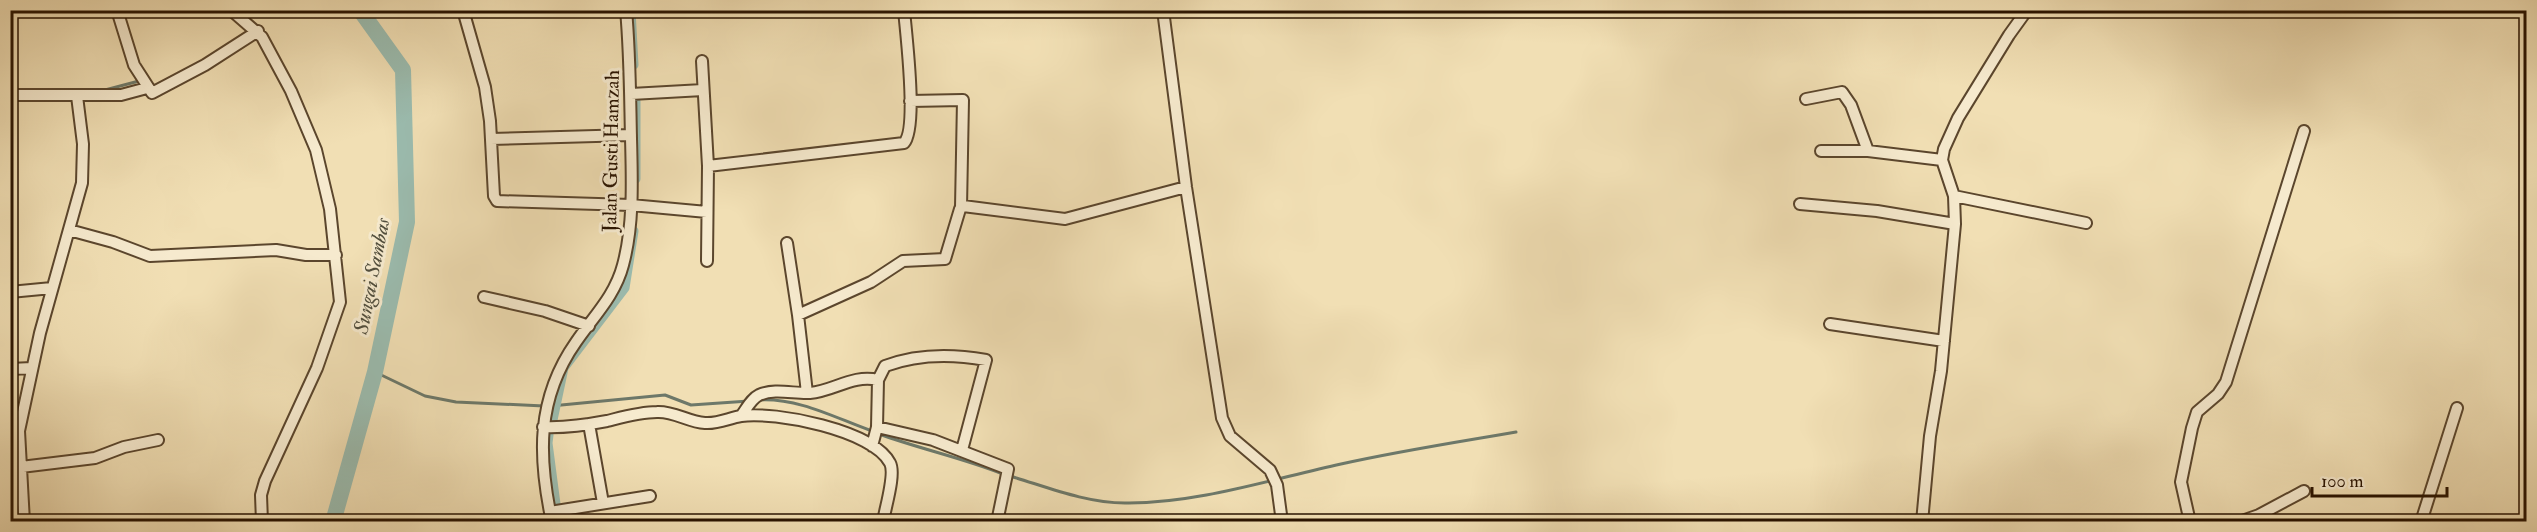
<svg xmlns="http://www.w3.org/2000/svg" width="2537" height="532" font-family="'IM FELL Double Pica',serif">
	<rect width="100%" height="100%" fill="#f1dfb4"/>
	<filter id="stains"><feTurbulence type="fractalNoise" baseFrequency=".00333" numOctaves="4"/><feColorMatrix values="0 0 0 0 .2 0 0 0 0 .09 0 0 0 0 .02 0 0 0 .5 -.17"/></filter>
	<radialGradient id="worn" r=".72"><stop offset=".6" stop-color="#630" stop-opacity="0"/><stop offset="1" stop-color="#630" stop-opacity=".3"/></radialGradient>
	<g fill="none" stroke-linecap="round" stroke-linejoin="round">
		<!-- stream -->
		<path stroke="#6d7869" stroke-width="3" d="M105 90 139 81
			M375 372 425 396 456 402 544 406
			M759 400C800 398 835 418 872 431
			M551 406 665 395 691 405 749 401
			M879 434C920 449 963 458 1003 474
			M1010 476C1047 487 1086 503 1125 503 1196 504 1272 479 1341 464 1399 451 1458 442 1516 432"/>
		<!-- canal -->
		<path stroke="#9bbcaf" stroke-width="9" d="M631 10 634 65
			M636 101V179
			M553 420 564 368 625 288 634 231
			M549 435 548 443 556 504
			M558 518 559 522"/>
		<!-- river -->
		<path stroke="#9bbcaf" stroke-width="16" d="M333 522 375 372 407 222 403 70 360 10"/>
		<defs>
			<path id="minor" d="M117 10 134 65 152 93 205 65 258 31
				M231 10 262 37 291 91 316 150 330 209 340 302 317 368 265 481 261 495 262 522
				M463 10 485 87 490 121 494 196 497 201 631 205 707 212
				M1163 10 1186 187 1222 418 1230 436 1270 470 1277 485 1282 522
				M702 61 708 166 707 261
				M631 94 703 90
				M10 95H121L147 88
				M1806 99 1842 92 1851 105 1868 151
				M910 101 963 100 961 207
				M491 139 631 135
				M1821 151H1868L1942 160
				M708 166 904 143C918 128 906 34 904 10
				M1954 196 2086 223
				M1800 204 1877 211 1955 224
				M69 230 113 242 150 256 276 250 306 255H336
				M787 243 798 315
				M10 292 52 288
				M484 297 545 311 589 326
				M1830 324 1944 341
				M10 369 32 368
				M878 380 885 366C917 354 953 354 986 360L962 450
				M807 393 798 315 871 282 903 261 945 259 960 209 963 206 1065 219 1186 187
				M741 416C747 408 751 399 759 395 775 388 794 394 810 393 834 391 853 374 878 380L877 427 872 446
				M589 424 603 503
				M543 427C565 428 586 425 607 421 623 417 640 412 657 412 674 411 688 422 705 423 718 424 729 418 741 416 775 411 873 430 890 463 896 474 885 508 883 522
				M877 427 933 440 1008 469 997 522
				M21 467 95 458 124 447 158 440
				M550 512 650 496
				M24 522 19 431 40 333 82 183 83 144 77 96
				M552 522C538 457 536 399 576 342 593 317 615 296 623 265 634 224 632 180 631 138 630 95 630 53 626 10
				M1922 522 1930 436 1941 371 1955 224 1954 196 1942 160 1944 149 1958 118 2009 35 2027 10
				M2190 522 2181 482 2192 428 2197 412 2218 394 2226 382 2304 131
				M2239 522 2259 515 2304 491
				M2421 522 2457 408"/>
		</defs>
		<!-- minor casing -->
		<use href="#minor" stroke="#5b462d" stroke-width="14"/>
		<!-- minor -->
		<use href="#minor" stroke="#f6eace" stroke-width="10"/>
	</g>
	<g text-anchor="middle" dominant-baseline="central" stroke-width="6" stroke-linejoin="round" paint-order="stroke">
		<!-- street labels -->
		<g font-size="20" fill="#291300" stroke="#f6eace">
			<text transform="translate(611 151) rotate(-89)">Jalan Gusti Hamzah</text>
		</g>
		<!-- water labels -->
		<g font-size="21" font-style="italic" fill="#514e3d" stroke="#f6eace">
			<text transform="translate(372 276) rotate(-79)">Sungai Sambas</text>
		</g>
	</g>
	<!-- margin -->
	<rect width="2537" height="532" fill="none" stroke="#f1dfb4" stroke-width="36"/>
	<rect x="12" y="12" width="2513" height="508" fill="none" stroke="#291300" stroke-width="3"/>
	<rect x="18" y="18" width="2501" height="496" fill="none" stroke="#291300" stroke-width="1.5"/>
	<!-- scale -->
	<path d="M2312 487v9h135v-9" fill="none" stroke="#291300" stroke-width="3"/>
	<text x="2321" y="487" font-size="18" fill="#291300" stroke="#f6eace" stroke-width="4.5" paint-order="stroke">100 m</text>
	<rect width="100%" height="100%" filter="url(#stains)"/>
	<rect width="100%" height="100%" fill="url(#worn)"/>
</svg>
